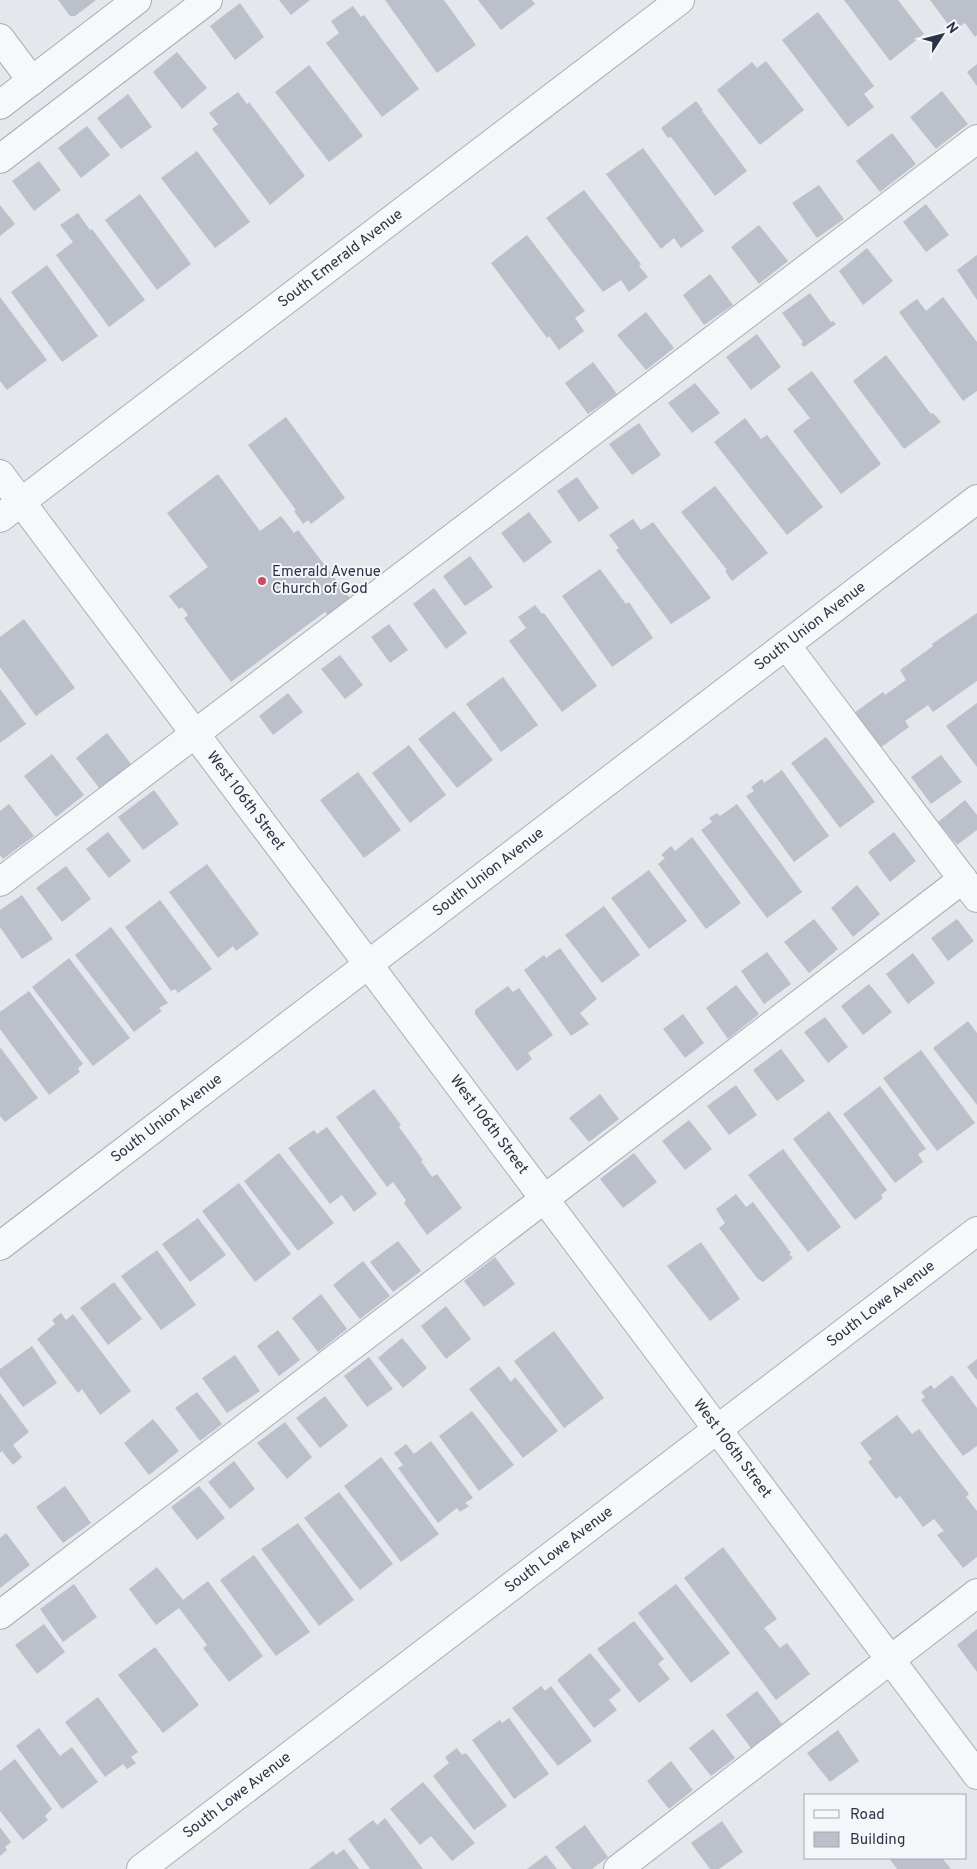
<svg xmlns="http://www.w3.org/2000/svg" width="977" height="1869" font-family="Overpass,sans-serif">
	<rect width="100%" height="100%" fill="#e4e7ec"/>
	<!-- building -->
	<path fill="#bbc0ca" d="M58 0H96L75 16H70Z
		M279 0H310L291 15Z
		M385 0H444L476 45 437 73Z
		M478 0H532L535 4 501 30Z
		M844 0H898L924 34 890 61Z
		M930 0H977V35L975 37 965 23 953 31Z
		M240 3 264 37 235 60 210 26Z
		M353 6 361 17 364 15 419 89 382 117 326 43 339 33 331 21Z
		M818 12 874 86 864 94 874 107 848 127 782 40Z
		M177 52 207 88 182 109 153 72Z
		M766 61 804 110 760 145 717 90 752 62 757 68Z
		M977 64V86L967 72Z
		M309 65 363 136 329 162 275 92Z
		M942 91 968 124 936 149 910 117Z
		M238 92 247 104 249 102 305 176 270 205 212 129 218 124 209 113Z
		M128 94 152 127 121 149 97 118Z
		M696 101 703 110 702 111 747 171 715 196 671 137 668 138 661 128Z
		M87 126 110 155 81 178 58 148Z
		M892 133 916 164 880 192 856 161Z
		M643 148 704 231 681 248 674 238 661 249 606 174Z
		M197 151 250 222 215 248 161 178Z
		M39 161 61 190 34 211 12 181Z
		M819 185 844 219 817 238 792 203Z
		M584 190 641 264 639 266 648 277 629 292 621 280 603 292 546 218Z
		M140 194 191 264 157 290 105 220Z
		M926 204 949 235 926 252 903 222Z
		M0 205 15 224 0 236Z
		M78 213 90 230 92 229 145 300 109 327 56 255 73 242 60 225Z
		M759 225 788 261 759 284 731 247Z
		M527 235 585 311 575 318 584 331 559 350 549 336 547 338 491 263Z
		M867 248 893 281 863 305 839 271Z
		M977 255V300L957 270Z
		M47 265 98 336 62 362 11 292Z
		M710 274 733 305 704 325 683 295Z
		M810 293 831 322 833 321 836 324 804 347 801 344 803 342 782 313Z
		M0 297 47 360 7 390 0 381Z
		M943 297 977 342V391L963 401 899 312 917 299 926 311Z
		M646 312 674 348 646 370 617 335Z
		M757 334 781 367 751 390 726 357Z
		M886 355 931 414 933 413 941 422 904 449 853 381Z
		M593 362 617 394 588 414 565 383Z
		M812 371 881 464 841 494 793 431 810 418 787 389Z
		M695 383 720 413 692 433 668 403Z
		M286 417 345 498 311 524 308 520 303 524 294 511 296 510 248 445Z
		M745 418 761 439 767 435 823 507 787 535 714 442Z
		M639 423 661 455 632 475 609 444Z
		M218 474 260 531 281 516 294 533 298 530 352 601 329 617 325 612 231 682 184 618 188 615 182 607 179 609 169 596 208 567 167 513Z
		M577 477 599 508 579 522 557 491Z
		M715 486 768 553 732 581 725 571 727 570 681 512Z
		M529 512 552 542 524 563 501 533Z
		M633 519 641 530 653 522 711 598 671 624 616 550 619 548 609 535Z
		M470 556 493 587 465 606 443 576Z
		M600 569 626 604 629 602 653 638 612 667 562 596Z
		M434 588 467 633 446 649 413 604Z
		M535 605 542 614 544 613 597 686 562 712 509 641 526 628 518 617Z
		M977 613V681L933 712 928 705 905 721 909 727 880 748 854 713 883 692 885 695 906 680 900 670 933 646 932 644Z
		M24 619 75 688 36 716 0 667V637Z
		M389 624 408 650 390 663 371 637Z
		M340 655 363 685 345 699 321 669Z
		M503 677 538 725 501 752 466 704Z
		M0 689 26 724 0 743Z
		M288 693 303 712 273 735 259 716Z
		M977 703V767L946 726Z
		M454 711 493 760 457 788 418 739Z
		M107 733 131 764 100 789 76 758Z
		M826 737 875 802 840 828 791 763Z
		M409 745 446 795 410 823 372 773Z
		M52 754 84 795 56 817 24 776Z
		M941 755 962 782 931 804 911 777Z
		M782 770 829 836 794 862 746 796 754 791 751 787 762 779 764 783Z
		M358 772 401 830 364 858 320 800Z
		M154 790 179 824 143 850 118 817Z
		M965 800 977 815V830L957 845 938 822Z
		M9 804 34 836 3 859 0 855V811Z
		M737 804 802 892 767 918 701 830 712 822 709 818 717 813 720 816Z
		M108 832 131 861 109 878 86 849Z
		M894 832 916 861 890 882 868 852Z
		M692 837 741 903 706 929 658 864 665 858 661 855 671 846 675 851Z
		M207 864 259 934 236 951 233 946 218 958 169 892Z
		M66 866 91 899 62 922 36 888Z
		M649 870 687 921 649 949 611 898Z
		M857 885 880 914 853 937 831 908Z
		M22 895 53 939 22 959 0 927V910Z
		M160 900 212 969 178 993 175 989 171 991 125 927Z
		M604 906 640 955 602 983 565 935Z
		M814 919 838 949 809 973 784 942Z
		M957 919 974 941 948 961 931 938Z
		M111 927 168 1003 159 1008 162 1011 134 1032 75 955Z
		M560 948 597 999 580 1013 589 1024 571 1036 524 970 544 955 546 958Z
		M767 952 791 984 764 1004 741 971Z
		M913 953 935 983 908 1004 886 974Z
		M69 958 130 1038 93 1066 32 987Z
		M869 984 892 1012 863 1035 841 1006Z
		M736 985 759 1014 728 1039 706 1008Z
		M508 986 513 992 519 988 553 1035 528 1053 532 1059 517 1071 475 1014V1010Z
		M29 991 83 1064 78 1068 80 1072 49 1095 0 1029V1012Z
		M683 1014 704 1043 685 1058 663 1029Z
		M825 1017 848 1047 828 1063 804 1032Z
		M968 1021 977 1033V1105L933 1048Z
		M0 1047 38 1098 5 1122 0 1116Z
		M781 1049 805 1081 777 1101 753 1070Z
		M921 1050 975 1123 937 1151 883 1078Z
		M736 1085 757 1115 729 1135 707 1106Z
		M880 1086 926 1149 918 1154 923 1162 895 1183 843 1114Z
		M374 1089 401 1125 399 1127 423 1160 421 1161 432 1177 437 1174 462 1208 427 1235 404 1203 406 1200 393 1182 387 1187 336 1117Z
		M600 1094 619 1119 589 1142 569 1118Z
		M829 1111 887 1190 881 1195 883 1198 855 1220 793 1139Z
		M689 1120 712 1149 685 1170 662 1141Z
		M327 1127 377 1194 354 1212 342 1195 330 1204 288 1148 314 1130 317 1134Z
		M783 1149 841 1227 808 1252 748 1175Z
		M279 1153 334 1223 298 1251 244 1181Z
		M634 1153 657 1182 623 1208 600 1179Z
		M239 1183 291 1254 255 1282 202 1211Z
		M736 1194 746 1207 753 1202 791 1253 789 1254 793 1258 763 1282 757 1278 719 1228 725 1223 716 1209Z
		M198 1218 226 1255 190 1282 162 1244Z
		M398 1241 421 1271 393 1292 370 1262Z
		M701 1242 740 1299 710 1321 667 1266Z
		M157 1250 196 1305 161 1330 121 1276Z
		M495 1257 515 1284 484 1307 464 1281Z
		M363 1261 390 1296 360 1319 333 1285Z
		M114 1282 142 1319 108 1345 80 1308Z
		M321 1294 347 1329 318 1352 292 1318Z
		M446 1306 471 1339 446 1359 421 1326Z
		M61 1313 66 1320 73 1314 131 1391 100 1415 82 1389 78 1393 37 1339 55 1324 52 1320Z
		M278 1330 300 1360 279 1376 257 1346Z
		M554 1331 604 1398 564 1428 514 1361Z
		M402 1338 427 1368 403 1388 378 1358Z
		M32 1346 57 1383 23 1407 0 1376V1369Z
		M235 1355 260 1391 227 1413 202 1378Z
		M369 1357 393 1389 367 1407 344 1376Z
		M977 1359V1380L967 1367Z
		M499 1366 511 1382 515 1377 558 1431 523 1458 469 1389Z
		M952 1375 977 1408V1446L963 1456 921 1400 925 1397 921 1392 931 1385 934 1389Z
		M197 1392 222 1424 200 1441 175 1408Z
		M0 1393 29 1432 13 1445 22 1457 13 1465 2 1451 0 1453Z
		M325 1396 348 1426 320 1448 296 1418Z
		M472 1411 514 1465 479 1491 439 1436Z
		M897 1415 912 1434 919 1429 969 1494 966 1497 977 1511V1557L963 1568 937 1535 944 1531 934 1519 923 1527 900 1496 896 1499 868 1462 872 1459 860 1443Z
		M153 1419 179 1451 149 1475 124 1443Z
		M285 1422 312 1457 287 1479 257 1443Z
		M431 1441 473 1498 465 1503 469 1506 460 1512 457 1508 438 1523 398 1468 403 1465 394 1453 406 1444 414 1454Z
		M381 1457 439 1534 401 1562 344 1486Z
		M234 1461 255 1489 230 1509 208 1482Z
		M65 1486 91 1523 63 1543 36 1507Z
		M199 1486 225 1518 197 1540 171 1507Z
		M339 1492 393 1564 360 1590 304 1518Z
		M298 1523 354 1600 319 1626 261 1549Z
		M6 1533 30 1565 0 1588V1538Z
		M723 1547 777 1619 764 1628 780 1648 787 1643 810 1674 776 1700 684 1578Z
		M254 1555 310 1632 276 1656 220 1580Z
		M157 1567 183 1600 208 1581 263 1656 229 1682 203 1648 207 1645 179 1608 156 1625 129 1589Z
		M74 1584 97 1617 63 1642 40 1609Z
		M676 1584 730 1653 691 1683 638 1613Z
		M634 1621 664 1659 658 1664 670 1679 639 1703 597 1649Z
		M44 1624 65 1652 37 1674 15 1645Z
		M977 1629V1672L957 1645Z
		M155 1647 199 1705 163 1733 118 1675Z
		M590 1653 621 1690 609 1700 617 1710 594 1728 557 1680Z
		M541 1686 545 1691 551 1686 592 1741 558 1766 512 1708Z
		M757 1691 782 1724 751 1748 726 1715Z
		M98 1697 138 1752 131 1757 136 1763 127 1769 123 1764 105 1777 65 1722Z
		M509 1718 549 1774 514 1799 472 1740 500 1720 502 1723Z
		M39 1728 60 1756 72 1747 98 1782 62 1809 16 1746Z
		M713 1729 735 1758 711 1776 689 1748Z
		M838 1730 859 1761 830 1782 807 1753Z
		M457 1748 462 1755 466 1753 507 1806 474 1830 433 1776 449 1763 445 1757Z
		M15 1759 52 1809 45 1816 48 1820 23 1840 0 1811V1771Z
		M671 1761 693 1790 669 1809 647 1781Z
		M423 1782 475 1843 452 1861 431 1836 420 1845 390 1809Z
		M385 1818 423 1869H370L348 1839 373 1820 377 1825Z
		M722 1821 743 1852 719 1869H710L691 1843Z
		M585 1825 608 1857 592 1869H572L555 1847Z
		M0 1827 11 1842 5 1847 7 1850 0 1856Z
		M344 1849 359 1869H309L333 1851 336 1855Z
		M546 1855 557 1869H527Z
		M889 1858H942L951 1869H897Z"/>
	<g fill="none" stroke-linecap="round" stroke-linejoin="round">
		<defs>
			<g id="minor">
				<path d="M0 38 32 81"/>
				<path d="M0 105 137 0"/>
				<path d="M0 159 208 0"/>
				<path id="s1" d="M0 474 977 1775"/>
				<path id="s2" d="M0 518 680 0"/>
				<path d="M786 645 977 898"/>
				<path d="M0 882 977 139"/>
				<path id="s3" d="M0 1246 977 499"/>
				<path d="M0 1615 963 879"/>
				<path id="s4" d="M141 1869 977 1231"/>
				<path d="M618 1869 977 1593"/>
			</g>
		</defs>
		<!-- minor casing -->
		<use href="#minor" stroke="#a9aeb7" stroke-width="30"/>
		<!-- minor -->
		<use href="#minor" stroke="#f7f8fa" stroke-width="28"/>
	</g>
	<!-- markers -->
	<circle fill="#d1495b" stroke="#f4f6f9" stroke-width="2" cx="262" cy="581" r="5"/>
	<g text-anchor="middle" dominant-baseline="central" stroke-width="4" stroke-linejoin="round" paint-order="stroke">
		<!-- street labels -->
		<g font-size="15" fill="#2b3445" stroke="#f4f6f9">
			<text stroke="none"><textPath href="#s2" startOffset="428">South Emerald Avenue</textPath></text>
			<text stroke="none"><textPath href="#s3" startOffset="1020">South Union Avenue</textPath></text>
			<text stroke="none"><textPath href="#s1" startOffset="409">West 106th Street</textPath></text>
			<text stroke="none"><textPath href="#s3" startOffset="615">South Union Avenue</textPath></text>
			<text stroke="none"><textPath href="#s3" startOffset="210">South Union Avenue</textPath></text>
			<text stroke="none"><textPath href="#s1" startOffset="814">West 106th Street</textPath></text>
			<text stroke="none"><textPath href="#s4" startOffset="931">South Lowe Avenue</textPath></text>
			<text stroke="none"><textPath href="#s1" startOffset="1219">West 106th Street</textPath></text>
			<text stroke="none"><textPath href="#s4" startOffset="526">South Lowe Avenue</textPath></text>
			<text stroke="none"><textPath href="#s4" startOffset="121">South Lowe Avenue</textPath></text>
		</g>
		<!-- poi labels -->
		<g font-size="15" fill="#2b3445" stroke="#f4f6f9" text-anchor="start">
			<text x="272" y="572">Emerald Avenue<tspan x="272" dy="17">Church of God</tspan></text>
		</g>
	</g>
	<!-- legend -->
	<rect x="804" y="1794" width="162" height="65" fill="#f4f6f9" stroke="#a4a8b1"/>
	<rect x="814" y="1810" width="25" height="8" fill="#f7f8fa" stroke="#a4a8b1"/>
	<text x="850" y="1819" font-size="15" fill="#2b3445">Road</text>
	<rect x="814" y="1832" width="25" height="15" fill="#bbc0ca" stroke="#a4a8b1"/>
	<text x="850" y="1844" font-size="15" fill="#2b3445">Building</text>
	<!-- north arrow -->
	<g transform="translate(942 35) rotate(54)" stroke="#f4f6f9" stroke-width="4" paint-order="stroke">
	<path d="M0-4L9 19L0 12L-9 19Z" fill="#2b3445"/>
	<text y="-8" font-size="14" font-weight="bold" text-anchor="middle" fill="#2b3445">N</text>
	</g>
</svg>
